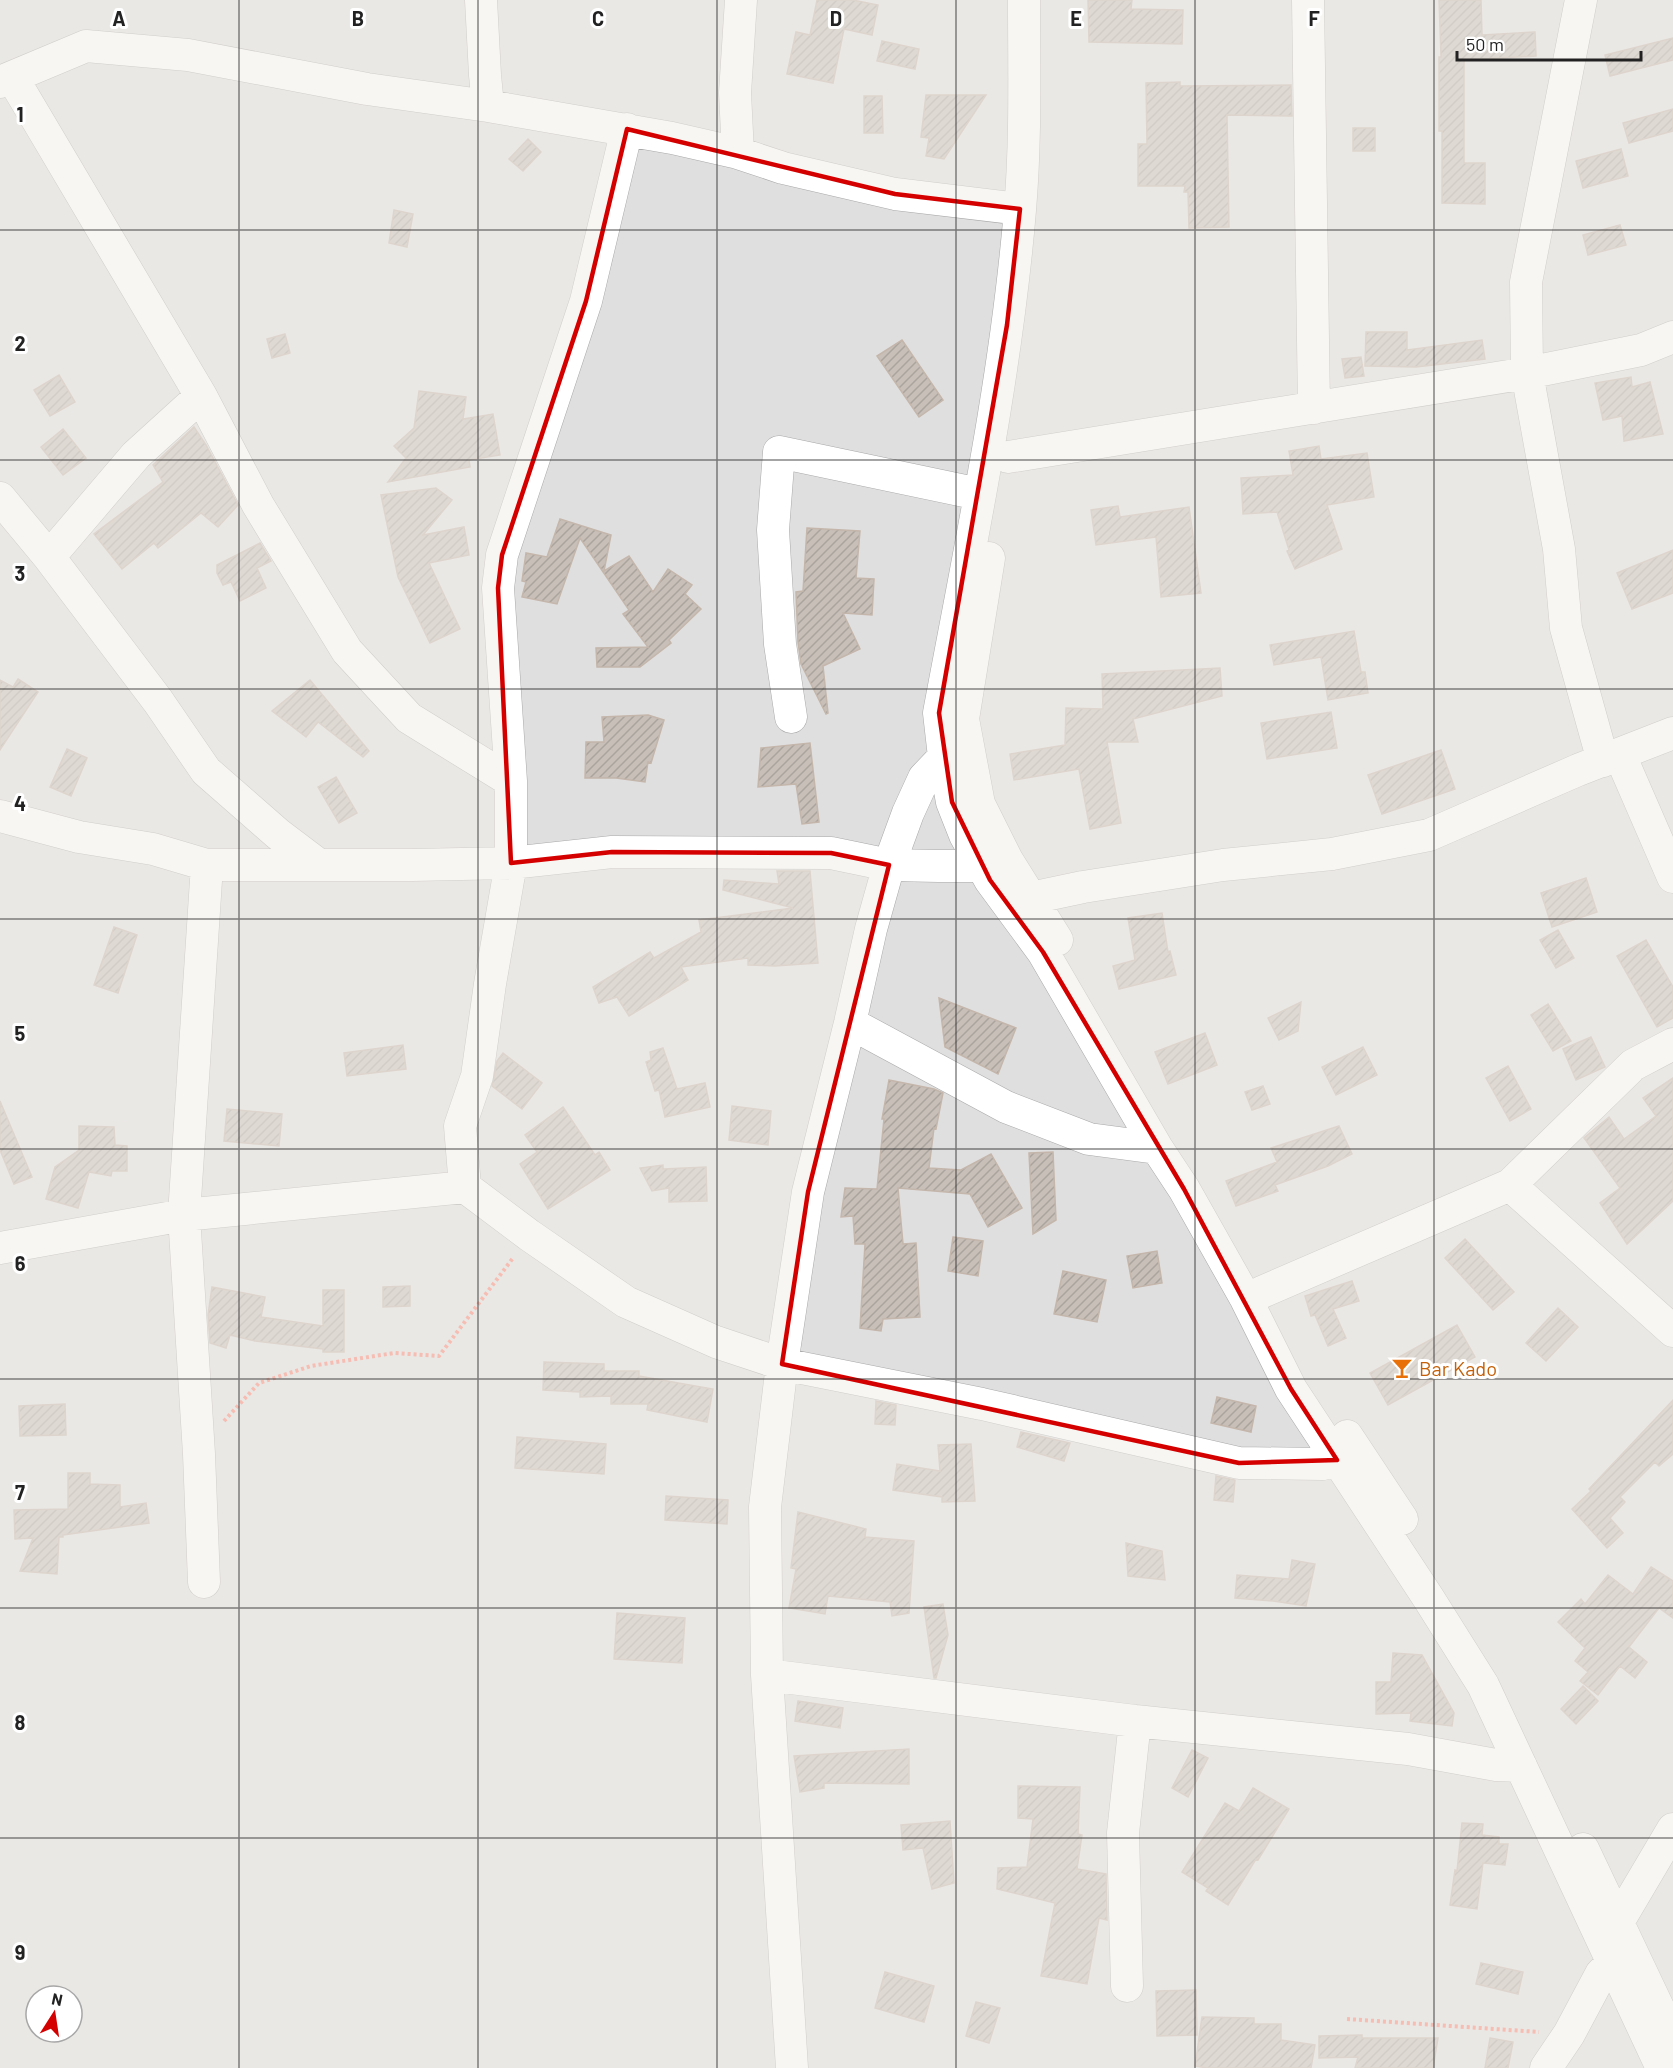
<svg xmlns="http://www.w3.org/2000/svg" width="1673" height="2068" font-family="Barlow,sans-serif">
	<defs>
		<pattern id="building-hatch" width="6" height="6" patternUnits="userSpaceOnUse" patternTransform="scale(1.5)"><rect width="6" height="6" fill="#c7bfb8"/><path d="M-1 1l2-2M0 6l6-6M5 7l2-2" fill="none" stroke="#aba49e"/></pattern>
	</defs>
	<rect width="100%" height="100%" fill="#f2efe9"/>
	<!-- residential -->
	<path fill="#e0dfdf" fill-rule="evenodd" d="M0 0H1673V2068H0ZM36 1996H72V2032H36Z"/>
	<!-- building -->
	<path fill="url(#building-hatch)" stroke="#c4b6ab" stroke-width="1.5" d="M817 0H853L878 5 872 35 844 29 833 83 787 74 796 32 810 35Z
		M1088 0H1132L1131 9 1183 10 1182 44 1089 42Z
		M1439 0H1481L1482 35 1535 32 1536 56 1464 60V163H1485V204L1442 203V131H1439V57H1441Z
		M1673 38V60L1610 76 1605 55Z
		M882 41 919 49 915 69 877 61Z
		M1180 82V86L1291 85 1292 116 1227 115 1229 227 1189 228 1188 192H1184L1185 186H1138V144H1147L1146 83Z
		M926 95H986L944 159 926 156 929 138 921 137Z
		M864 96H882L883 133H864Z
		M1673 109V131L1629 143 1623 123Z
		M1353 128H1375V151H1353Z
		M528 139 541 152 523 171 509 159Z
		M1621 149 1628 176 1583 188 1576 161Z
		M394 210 413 214 407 247 389 243Z
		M1620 225 1626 245 1588 255 1583 235Z
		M1366 332H1407V350L1482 340 1485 359 1416 367 1365 366Z
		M285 334 290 353 272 358 267 339Z
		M902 340 943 400 919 417 877 356Z
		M1361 357 1364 376 1345 378 1342 359Z
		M59 375 75 402 50 416 34 390Z
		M1631 377 1632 387 1650 382 1663 434 1624 441 1622 416 1603 420 1595 383Z
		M419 391 466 397 463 419 493 414 500 455 469 460 470 467 388 482 406 458 394 446 414 428Z
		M194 427 206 445 238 505 218 527 201 513 158 548 154 543 122 569 94 534 163 482 153 465Z
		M63 429 86 458 63 475 41 447Z
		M1319 446 1321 459 1367 453 1374 497 1327 505 1342 549 1295 569 1287 551 1289 550 1277 512 1243 514 1241 478 1293 475 1289 451Z
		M436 488 452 500 423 535 464 527 469 555 429 563 460 629 430 643 398 577 381 495Z
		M1118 506 1120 517 1189 507 1201 593 1161 597 1156 537 1096 545 1091 510Z
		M560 519 611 535 604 571 629 556 653 592 668 569 692 585 685 594 701 609 669 640 671 643 640 667H597L596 648 648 647 623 614 629 610 580 538 557 604 522 597 526 582 522 581 526 553 547 557Z
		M807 528 860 531 856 578 874 579 872 615 843 613 860 649 823 666 828 713 826 714 801 664 798 642 796 592 803 591Z
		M260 543 271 561 257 568 266 588 240 601 231 582 223 585 217 573V565Z
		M1673 550V593L1632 609 1617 573Z
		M1354 631 1361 672H1365L1368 693 1328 700 1321 657 1274 665 1270 645Z
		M1220 668 1222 696 1133 719 1138 742H1107L1121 823 1090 829 1079 769 1014 780 1010 754 1065 745 1066 708 1103 709 1102 674Z
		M18 679 38 692 0 750V680L13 687Z
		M310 680 369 751 363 757 318 722 306 737 272 711Z
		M1331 712 1337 748 1267 759 1261 723Z
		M648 715 664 720 651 763 648 762 645 782 616 778H585L586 742H604L602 717Z
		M810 743 819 822 802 824 796 784 758 787 761 748Z
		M67 749 87 758 71 796 50 787Z
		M1441 750 1455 789 1382 814 1368 775Z
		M336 777 357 813 339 823 318 787Z
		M777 871H810L818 963 775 966 748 965V958L681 967 688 980 629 1016 617 997 599 1003 593 987 650 952 654 958 701 932 699 920 793 908 723 890 724 880 779 884Z
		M1586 878 1597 912 1552 927 1541 893Z
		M1162 913 1168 952 1170 951 1176 975 1119 989 1113 966 1135 960 1128 918Z
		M114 927 137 935 118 993 94 985Z
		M1558 930 1574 958 1556 968 1540 940Z
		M1646 940 1673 987V1018L1657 1027 1617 956Z
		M939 998 1016 1028 998 1074 945 1047Z
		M1301 1002 1298 1031 1279 1040 1268 1018Z
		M1548 1004 1571 1041 1553 1051 1531 1015Z
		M1205 1033 1217 1065 1168 1084 1155 1052Z
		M1591 1037 1605 1067 1576 1080 1563 1049Z
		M403 1045 406 1069 347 1076 344 1053Z
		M1363 1047 1377 1075 1336 1095 1322 1067Z
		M663 1048 677 1089 705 1083 710 1107 665 1117 659 1090 655 1091 646 1062 651 1060 650 1052Z
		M503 1053 542 1083 522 1109 492 1086 497 1061Z
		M1508 1066 1531 1109 1510 1121 1486 1078Z
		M1673 1078V1201L1627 1244 1600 1203 1620 1188 1584 1138 1609 1117 1624 1139 1656 1116 1643 1098Z
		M889 1080 934 1089 943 1093 936 1129 934 1128 929 1168 961 1170 991 1154 1022 1208 988 1227 970 1194 898 1188 903 1244 916 1243 920 1317 883 1319 881 1331 860 1328 865 1244H855L853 1216 841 1217 845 1188 877 1189 884 1119H882Z
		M1263 1086 1270 1104 1252 1110 1245 1092Z
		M0 1101 32 1177 14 1184 0 1150Z
		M732 1106 771 1111 768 1145 729 1140Z
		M563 1107 595 1155 599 1152 610 1170 548 1209 520 1164 537 1152 525 1135Z
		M227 1109 282 1114 279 1146 224 1141Z
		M79 1126 114 1127 115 1145 127 1146V1171H112L111 1176 89 1172 78 1208 46 1199 55 1167 79 1150Z
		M1339 1126 1352 1154 1328 1166 1275 1185 1278 1191 1236 1206 1226 1181 1277 1162 1271 1148Z
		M1053 1152 1056 1220 1033 1234 1029 1153Z
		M663 1165V1169L706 1167 707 1201 669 1202V1188L652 1191 640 1168Z
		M953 1237 983 1241 978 1276 948 1271Z
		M1465 1239 1514 1292 1493 1310 1445 1258Z
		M1157 1251 1162 1283 1133 1288 1127 1256Z
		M1063 1271 1106 1280 1097 1322 1054 1314Z
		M1352 1281 1359 1301 1333 1309 1346 1338 1328 1346 1315 1315 1311 1316 1305 1296Z
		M410 1286V1306L383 1307V1287Z
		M212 1287 265 1297 261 1317 323 1326V1290H344V1352H323V1349L255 1341 230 1335 226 1348 210 1343 208 1315Z
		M1558 1308 1578 1327 1546 1361 1526 1343Z
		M1457 1325 1475 1357 1388 1405 1370 1373Z
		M544 1362 604 1364V1371H639V1376L713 1389 707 1422 647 1410 648 1404H611V1396L580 1397V1392L543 1390Z
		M1217 1397 1256 1406 1251 1432 1211 1423Z
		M1673 1400V1454L1659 1466 1655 1462 1620 1497 1625 1502 1610 1518 1623 1533 1607 1548 1572 1509 1591 1491 1589 1489Z
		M876 1401 896 1405 895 1425 875 1424Z
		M65 1404 66 1435 20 1436 19 1406Z
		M1021 1432 1070 1443 1064 1461 1017 1447Z
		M517 1437 606 1444 604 1474 515 1468Z
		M971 1444 975 1501 942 1502V1497L893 1490 897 1464 940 1471 938 1445Z
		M68 1473H90V1484L120 1485V1507L146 1503 149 1523 63 1535V1537H59L57 1574 20 1571 33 1538 15 1539 14 1510 68 1509Z
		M1216 1476 1235 1480 1233 1502 1214 1500Z
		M666 1496 728 1500 727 1524 665 1520Z
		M798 1512 866 1529 865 1537 914 1541 909 1613 892 1616 890 1602 828 1596 825 1614 789 1608 796 1569 791 1568Z
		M1126 1543 1162 1551 1165 1580 1128 1576Z
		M1292 1560 1315 1564 1306 1606 1273 1601 1235 1598 1237 1575 1289 1579Z
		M1651 1567 1673 1581V1618L1659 1608 1629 1647 1647 1662 1635 1678 1620 1666 1598 1695 1580 1681 1588 1672 1575 1661 1585 1648 1558 1622 1581 1599 1585 1604 1608 1575 1633 1594Z
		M943 1604 948 1635 936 1678H934L924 1607Z
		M617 1613 685 1618 682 1663 614 1659Z
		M1393 1653 1422 1655 1454 1713 1452 1726 1410 1721 1411 1713 1376 1714V1682H1391Z
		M1583 1686 1598 1701 1576 1724 1561 1709Z
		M798 1701 843 1708 840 1728 795 1721Z
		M909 1749V1784L824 1783V1788L800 1792 794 1756Z
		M1192 1750 1208 1758 1188 1797 1172 1788Z
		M1018 1786 1080 1787 1078 1834 1082 1835 1077 1869 1106 1874 1107 1920 1099 1918 1087 1984 1041 1976 1055 1903 997 1889 998 1868 1027 1867 1033 1819 1018 1818Z
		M1253 1788 1289 1809 1258 1860 1256 1859 1228 1905 1206 1891 1208 1888 1182 1872 1225 1803 1239 1811Z
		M950 1821 954 1883 932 1889 923 1848 903 1850 901 1825Z
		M1462 1823 1483 1824 1482 1835 1499 1837V1844H1508L1505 1865 1483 1863 1477 1909 1450 1905 1455 1870 1457 1871Z
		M1481 1963 1523 1972 1518 1994 1476 1984Z
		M885 1972 934 1986 924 2022 875 2008Z
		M1196 1990 1197 2035 1157 2036 1156 1991Z
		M976 2002 1000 2008 989 2043 966 2036Z
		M1202 2017 1254 2018V2024H1281V2040L1315 2045 1311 2068H1207L1195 2066Z
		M1362 2035V2038H1438L1433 2068H1355L1358 2057 1319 2058V2036Z
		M1490 2038 1513 2042 1508 2068H1485Z"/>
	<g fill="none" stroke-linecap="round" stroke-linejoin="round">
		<defs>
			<path id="minor" d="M481 0 485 75 488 106
				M1024 0C1024 70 1026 140 1020 210 1006 379 970 546 939 713L944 757 952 802 965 835 990 880 1043 952 1157 1148 1184 1189 1246 1299 1291 1389 1429 1599 1483 1685 1662 2068
				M1308 0 1314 408
				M1581 0 1526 282 1527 373 1559 549 1566 628 1603 761
				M12 77 201 396 258 505 347 651 409 718 511 781
				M0 82 86 46 188 55 367 89 488 106 672 138 738 153 783 168 895 194 1020 209
				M627 129 586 301 502 555 498 588 511 781V863L490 984 477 1076 460 1126 465 1187 529 1235 626 1302 716 1342 782 1364 982 1404 1239 1463 1323 1464 1337 1460
				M738 153 735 93 741 0
				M1008 457 1527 373 1641 350 1673 337
				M0 498 49 557 158 701 206 771 278 834 319 865
				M49 557 136 455 201 396
				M989 558 963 719 979 804 1007 860 1057 940
				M791 717 780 644 773 530 779 452 979 494
				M1620 755 1673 877
				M0 816 79 837 153 849 207 865H412L511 863 612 852 831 853 889 865 939 866H982L999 862
				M1031 898 1083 887 1223 865 1332 854 1429 835 1578 770 1673 733
				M850 1023 1006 1107 1089 1139 1157 1148
				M1510 1185 1673 1331
				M0 1248 184 1215 465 1187
				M1262 1292 1510 1185 1633 1065 1673 1044
				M1347 1436 1402 1519
				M204 1582 199 1454 184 1215 207 865
				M767 1675 1135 1721 1408 1749 1496 1765 1521 1766
				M1583 1849 1673 2039
				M1618 1922 1673 1829
				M1127 1986 1123 1833 1135 1721
				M792 2068 767 1675 765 1507 782 1364 808 1192 850 1023 871 929 889 865 908 813 924 778 944 757
				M1546 2068 1569 2034 1601 1974 1612 1963"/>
		</defs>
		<!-- minor casing -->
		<use href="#minor" stroke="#a9a9a9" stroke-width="33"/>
		<!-- path -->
		<path stroke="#fa8072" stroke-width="4" stroke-dasharray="3 3" stroke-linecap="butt" d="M224 1421 259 1383 311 1366 394 1353 439 1356 513 1258
			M1347 2019 1539 2032"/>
		<!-- minor -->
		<use href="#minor" stroke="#fff" stroke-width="32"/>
	</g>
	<!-- marked area -->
	<path d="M0 0H1673V2068H0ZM627 129 895 194 1020 209 1007 325 939 713 952 802 990 880 1043 952 1184 1189 1291 1389 1337 1460 1239 1463 782 1364 808 1192 889 865 831 853 612 852 511 863 498 588 502 555 586 301Z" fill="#f2efe9" fill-opacity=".55" fill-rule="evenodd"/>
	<path fill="none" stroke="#d40000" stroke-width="4.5" stroke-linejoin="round" d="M627 129 895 194 1020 209 1007 325 939 713 952 802 990 880 1043 952 1184 1189 1291 1389 1337 1460 1239 1463 782 1364 808 1192 889 865 831 853 612 852 511 863 498 588 502 555 586 301Z"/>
	<!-- grid -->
	<path fill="none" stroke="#222" stroke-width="1.5" stroke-opacity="0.55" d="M239 0V2068M478 0V2068M717 0V2068M956 0V2068M1195 0V2068M1434 0V2068M0 230H1673M0 460H1673M0 689H1673M0 919H1673M0 1149H1673M0 1379H1673M0 1608H1673M0 1838H1673"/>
	<!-- icons -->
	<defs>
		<symbol id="bar-bare" viewBox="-9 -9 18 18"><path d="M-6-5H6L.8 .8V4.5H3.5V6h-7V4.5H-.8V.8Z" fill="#e8710a" stroke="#fff" stroke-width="2.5" paint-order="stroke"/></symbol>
	</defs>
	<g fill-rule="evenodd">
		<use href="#bar-bare" x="1387" y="1353" width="30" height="30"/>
	</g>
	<g text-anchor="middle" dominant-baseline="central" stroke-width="6" stroke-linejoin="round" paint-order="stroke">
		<!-- food labels -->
		<g font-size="20" fill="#c56008" stroke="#fff" text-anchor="start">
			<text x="1419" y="1368">Bar Kado</text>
		</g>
	</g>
	<g font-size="20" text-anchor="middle" font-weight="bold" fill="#222" stroke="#fff" stroke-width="6" stroke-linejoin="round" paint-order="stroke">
		<text x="119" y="26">A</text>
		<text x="358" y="26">B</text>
		<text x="598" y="26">C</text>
		<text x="836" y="26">D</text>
		<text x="1076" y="26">E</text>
		<text x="1314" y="26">F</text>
		<text x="20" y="122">1</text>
		<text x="20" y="351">2</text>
		<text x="20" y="581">3</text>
		<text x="20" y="811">4</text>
		<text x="20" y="1041">5</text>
		<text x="20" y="1271">6</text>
		<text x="20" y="1500">7</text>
		<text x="20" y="1730">8</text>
		<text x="20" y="1960">9</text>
	</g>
	<!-- north arrow -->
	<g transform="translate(54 2014) rotate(12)"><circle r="28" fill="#ffffff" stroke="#a7a7a7" stroke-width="1.5"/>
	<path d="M0-4.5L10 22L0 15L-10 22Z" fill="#d40000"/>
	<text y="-9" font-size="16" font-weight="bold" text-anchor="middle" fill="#222222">N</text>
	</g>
	<!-- scale -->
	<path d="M1457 51v9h184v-9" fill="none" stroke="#222222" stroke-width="3"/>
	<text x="1466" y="51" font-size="18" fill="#222222" stroke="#ffffff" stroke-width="4.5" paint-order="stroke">50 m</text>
</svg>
